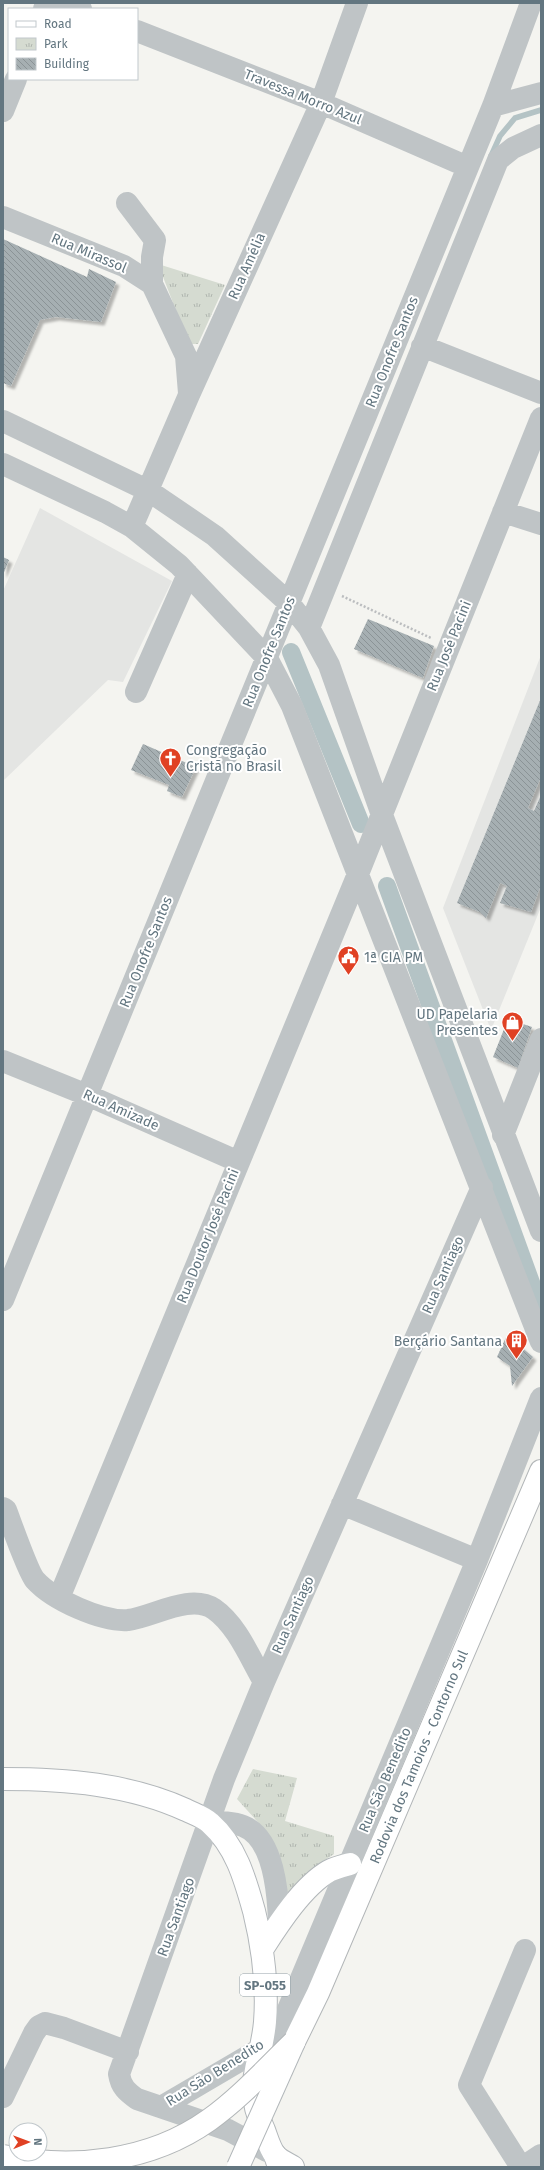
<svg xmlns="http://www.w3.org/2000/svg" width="544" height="2170" font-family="'Fira Sans',sans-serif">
	<defs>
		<pattern id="park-tufts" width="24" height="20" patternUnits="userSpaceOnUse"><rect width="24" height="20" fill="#d5dbd1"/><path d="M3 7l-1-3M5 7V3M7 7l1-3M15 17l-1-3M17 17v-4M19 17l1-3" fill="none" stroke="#b0b6af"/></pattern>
		<pattern id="building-back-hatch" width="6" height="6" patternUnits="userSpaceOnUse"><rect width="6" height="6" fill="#a6afb2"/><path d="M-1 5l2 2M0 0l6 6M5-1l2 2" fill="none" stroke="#8b9396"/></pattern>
		<filter id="shadow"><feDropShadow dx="3.5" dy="3.5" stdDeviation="1" flood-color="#0004"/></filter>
	</defs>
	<rect width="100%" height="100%" fill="#f4f4f0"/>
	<!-- built -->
	<path fill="#e4e5e3" d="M40 508 172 581 123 682 108 680 3 781V591Z
		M541 655V907L491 1030 443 908Z"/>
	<!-- park -->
	<path fill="url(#park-tufts)" d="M158 264 225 285 198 344H189Z
		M253 1769 297 1778 285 1821 334 1836V1854C310 1869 298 1888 282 1912L264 1829 237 1799Z"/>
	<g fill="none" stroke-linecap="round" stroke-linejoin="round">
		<!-- stream -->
		<path stroke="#b4c3c5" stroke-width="5.5" d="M491 156 500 136 515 118 541 110"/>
		<!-- canal -->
		<path stroke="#b4c3c5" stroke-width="18" d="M291 652 361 824
			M387 886 541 1310"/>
	</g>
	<!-- building -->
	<path fill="url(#building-back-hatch)" filter="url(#shadow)" d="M3 239 87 277 89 269 116 282 101 322 56 317 40 320 11 386 3 383Z
		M3 557 9 560 3 575Z
		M368 619 434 646 423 678 354 649Z
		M541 698V777L528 808 534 811 541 795V885L531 912 500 903 507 886 500 883 486 918 480 912 457 903Z
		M143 744 196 767 182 797 167 791 169 785 131 770Z
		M508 1019 532 1027 518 1068 493 1057Z
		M507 1335 533 1357 512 1386 510 1366 497 1357Z"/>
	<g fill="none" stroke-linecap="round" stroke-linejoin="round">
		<defs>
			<path id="major" d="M3 1779C65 1779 130 1784 186 1810 194 1814 204 1817 210 1823 236 1846 245 1879 254 1911 263 1948 268 1984 265 2022 261 2067 242 2083 264 2130 267 2138 270 2149 275 2155 279 2160 288 2164 293 2167
				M263 1948C279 1923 303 1886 329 1871 335 1868 343 1866 350 1864"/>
			<path id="highway" d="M294 2042 318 1993 541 1471
				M275 2155 279 2167"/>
		</defs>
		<!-- major casing -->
		<use href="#major" stroke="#b2b7ba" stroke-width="24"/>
		<!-- highway casing -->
		<use href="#highway" stroke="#b2b6b8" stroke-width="24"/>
		<!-- path -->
		<path stroke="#bbbdbf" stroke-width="2.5" stroke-dasharray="2 2" stroke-linecap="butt" d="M342 596 431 638"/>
		<!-- minor -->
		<path stroke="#bfc4c6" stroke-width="22" d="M65 3 81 9
			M44 9 47 3
			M137 31 321 103 468 167
			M493 106 541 93
			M3 111 16 79
			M127 203 155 240 152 257V284
			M3 217 124 266 152 284 186 356 189 393
			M422 346 541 393
			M3 421 149 491 215 536 289 603 309 628 329 665 382 815 541 1231
			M3 464 105 512 132 527 179 565 267 658 292 706 541 1342
			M503 512 541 524
			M132 527 189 395 321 103 357 3
			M309 628 498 160 513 148 541 135
			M136 692 188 574
			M3 1061 87 1095 239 1162
			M503 1135 541 1039
			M3 1300 493 106 531 3
			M342 1504 477 1560
			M3 1508 6 1510C11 1523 28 1572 35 1580 53 1600 102 1622 128 1620 153 1617 190 1593 214 1609 237 1625 250 1658 264 1682
			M59 1598 358 874 541 418
			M210 1822C221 1822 233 1822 243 1826 274 1838 278 1894 279 1922
			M3 2097 34 2033 39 2026 45 2023 64 2028 128 2052
			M161 2107 260 2049 271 2038 284 2019 477 1560 541 1398
			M267 2151 228 2130 137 2099C127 2092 121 2087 119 2074L224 1779 264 1682 482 1187
			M521 2167 469 2085 525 1950
			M523 2167 541 2155"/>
		<!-- major -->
		<use href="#major" stroke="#fff" stroke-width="22"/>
		<!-- highway -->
		<use href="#highway" stroke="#fff" stroke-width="22"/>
		<defs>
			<path id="major-bridge" d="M238 2167 294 2042"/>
			<path id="highway-bridge" d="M3 2156C73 2170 150 2162 209 2120 240 2098 267 2068 294 2042"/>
		</defs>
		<!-- major-bridge casing -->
		<use href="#major-bridge" stroke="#b2b7ba" stroke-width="24" stroke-linecap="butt"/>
		<!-- highway-bridge casing -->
		<use href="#highway-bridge" stroke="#b2b6b8" stroke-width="24" stroke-linecap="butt"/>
		<!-- major-bridge -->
		<use href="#major-bridge" stroke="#fff" stroke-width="22"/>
		<!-- highway-bridge -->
		<use href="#highway-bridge" stroke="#fff" stroke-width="22"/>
	</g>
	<!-- icons -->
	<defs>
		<symbol id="church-pin" viewBox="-11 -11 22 30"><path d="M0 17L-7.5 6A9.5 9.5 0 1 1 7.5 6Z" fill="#e04124" stroke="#fff"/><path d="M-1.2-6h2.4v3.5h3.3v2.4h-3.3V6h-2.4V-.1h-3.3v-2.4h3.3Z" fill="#fff"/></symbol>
		<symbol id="civic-pin" viewBox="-11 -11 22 30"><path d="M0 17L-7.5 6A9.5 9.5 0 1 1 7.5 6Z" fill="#e04124" stroke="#fff"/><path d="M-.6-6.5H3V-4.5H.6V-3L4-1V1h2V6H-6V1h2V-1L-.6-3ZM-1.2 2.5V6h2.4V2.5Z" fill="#fff"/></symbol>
		<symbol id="shop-pin" viewBox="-11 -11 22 30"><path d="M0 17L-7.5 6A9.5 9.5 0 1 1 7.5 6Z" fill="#e04124" stroke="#fff"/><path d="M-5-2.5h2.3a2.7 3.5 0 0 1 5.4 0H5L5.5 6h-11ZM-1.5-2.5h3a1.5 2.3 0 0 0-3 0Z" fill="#fff"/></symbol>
		<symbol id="building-pin" viewBox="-11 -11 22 30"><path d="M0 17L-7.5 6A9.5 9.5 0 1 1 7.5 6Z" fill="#e04124" stroke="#fff"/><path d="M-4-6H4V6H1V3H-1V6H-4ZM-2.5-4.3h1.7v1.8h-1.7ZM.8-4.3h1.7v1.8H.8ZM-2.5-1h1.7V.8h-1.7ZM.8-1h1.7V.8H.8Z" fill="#fff"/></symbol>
	</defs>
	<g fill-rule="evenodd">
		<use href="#church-pin" x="158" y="746" width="25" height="34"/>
		<use href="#civic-pin" x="336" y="944" width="25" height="34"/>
		<use href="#shop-pin" x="500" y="1010" width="25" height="34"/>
		<use href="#building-pin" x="504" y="1328" width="25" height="34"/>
	</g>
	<g text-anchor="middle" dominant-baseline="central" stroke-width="4" stroke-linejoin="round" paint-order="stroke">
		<!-- shield labels -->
		<rect fill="#fff" stroke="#929fa6" stroke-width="1" x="240" y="1974" width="50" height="22" rx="3"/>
		<g font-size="13" font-weight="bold" fill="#637680">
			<text x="265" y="1985">SP-055</text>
		</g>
		<!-- street labels -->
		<g font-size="14" fill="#637680" stroke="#fff">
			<text transform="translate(303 97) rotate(22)">Travessa Morro Azul</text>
			<text transform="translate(89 253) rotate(23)">Rua Mirassol</text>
			<text transform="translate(247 266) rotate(-66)">Rua Amélia</text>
			<text transform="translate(392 352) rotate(-68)">Rua Onofre Santos</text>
			<text transform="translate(449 646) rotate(-68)">Rua José Pacini</text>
			<text transform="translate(269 652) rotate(-68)">Rua Onofre Santos</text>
			<text transform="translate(146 952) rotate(-68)">Rua Onofre Santos</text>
			<text transform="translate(121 1110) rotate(24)">Rua Amizade</text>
			<text transform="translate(208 1236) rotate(-68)">Rua Doutor José Pacini</text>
			<text transform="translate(443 1275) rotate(-66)">Rua Santiago</text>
			<text transform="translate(293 1615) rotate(-66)">Rua Santiago</text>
			<text transform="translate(419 1757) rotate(-67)">Rodovia dos Tamoios - Contorno Sul</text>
			<text transform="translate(385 1780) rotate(-67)">Rua São Benedito</text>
			<text transform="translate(176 1917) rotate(-70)">Rua Santiago</text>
			<text transform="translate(215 2073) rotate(-32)">Rua São Benedito</text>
		</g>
		<!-- poi labels -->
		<g font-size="14" fill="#637680" stroke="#fff" text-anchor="start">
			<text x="186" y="750">Congregação<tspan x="186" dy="16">Cristã no Brasil</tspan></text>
			<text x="364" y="957">1ª CIA PM</text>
			<text x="498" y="1014" text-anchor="end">UD Papelaria<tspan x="498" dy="16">Presentes</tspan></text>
			<text x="502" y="1341" text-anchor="end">Berçário Santana</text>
		</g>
	</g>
	<!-- border -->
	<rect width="544" height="2170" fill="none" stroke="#637680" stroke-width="8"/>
	<!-- legend -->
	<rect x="8" y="8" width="130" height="72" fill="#ffffff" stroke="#c1c8cc"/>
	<rect x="16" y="21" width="20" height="6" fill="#ffffff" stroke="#c1c8cc"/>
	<text x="44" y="28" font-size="12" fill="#637680">Road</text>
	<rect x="16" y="38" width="20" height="12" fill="url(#park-tufts)" stroke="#c1c8cc"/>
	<text x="44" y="48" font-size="12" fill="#637680">Park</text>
	<rect x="16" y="58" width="20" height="12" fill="url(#building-back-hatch)" stroke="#c1c8cc"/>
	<text x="44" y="68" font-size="12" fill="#637680">Building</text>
	<!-- north arrow -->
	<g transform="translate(28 2142) rotate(89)"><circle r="19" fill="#ffffff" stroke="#c1c8cc"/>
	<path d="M0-3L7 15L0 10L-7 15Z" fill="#e04124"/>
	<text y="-6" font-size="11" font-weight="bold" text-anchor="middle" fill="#637680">N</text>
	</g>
</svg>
